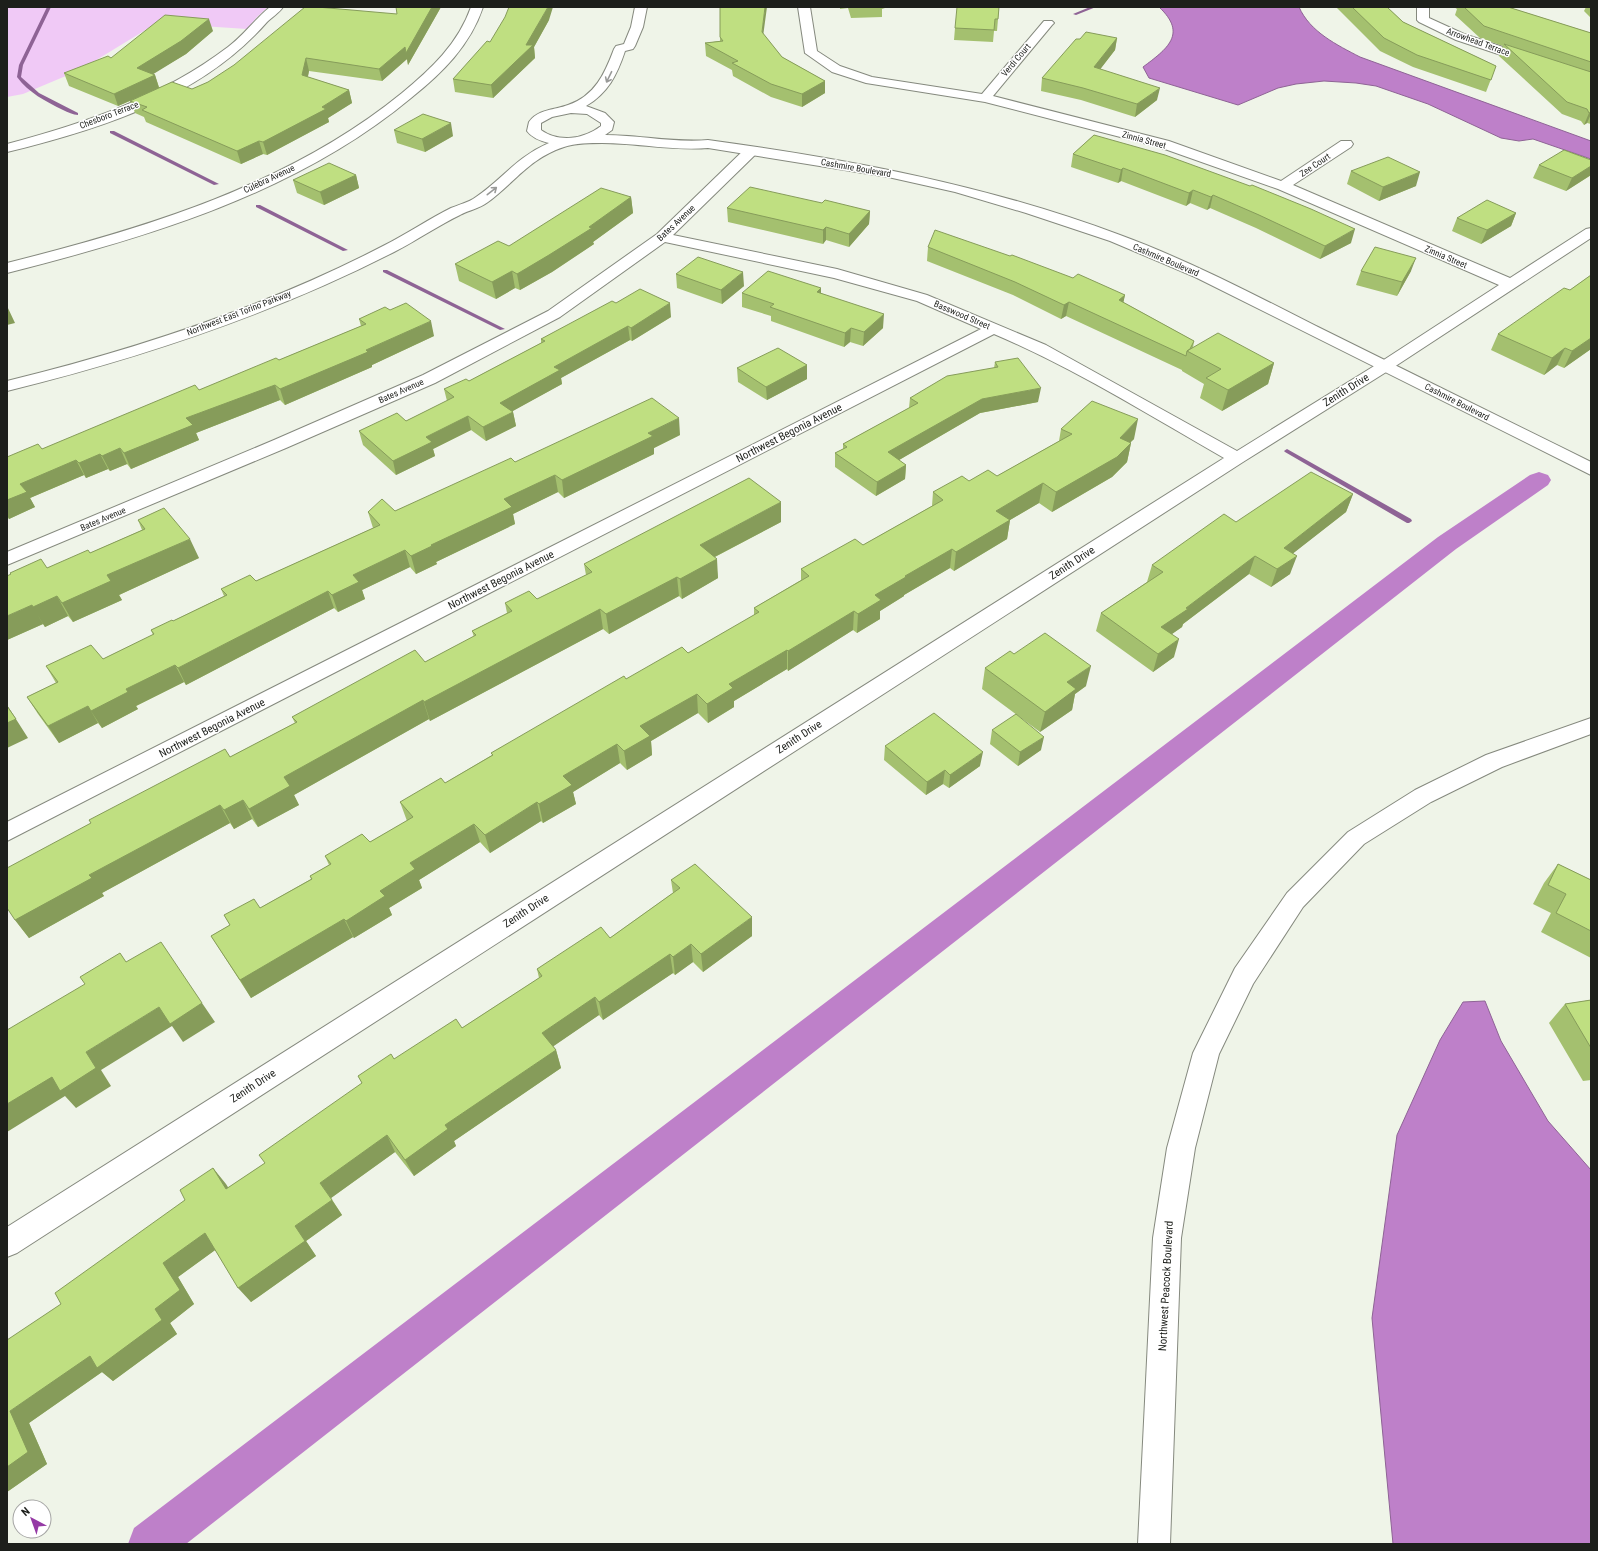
<svg xmlns="http://www.w3.org/2000/svg" width="1598" height="1551" font-family="'Roboto Condensed',sans-serif">
	<rect width="100%" height="100%" fill="#eff4e8"/>
	<!-- green -->
	<path fill="#f0c9f6" d="M7 7H268L257 17 247 29 171 24 152 26 80 70 23 94 7 97Z"/>
	<!-- water -->
	<path fill="#be80c9" stroke="#8e6395" d="M1159 7H1299C1310 32 1337 45 1360 57L1591 141V159L1533 139 1519 141 1501 138 1428 104 1376 86 1356 83 1324 81 1296 84 1278 88 1238 105 1149 78 1143 67C1167 49 1188 34 1159 7Z
		M1485 1001 1501 1041 1548 1121 1591 1170V1544H1393L1372 1318 1397 1135 1440 1040 1463 1002Z"/>
	<g fill="none" stroke-linecap="round" stroke-linejoin="round">
		<!-- stream -->
		<path fill="#8e6395" fill-rule="evenodd" d="M47 7H51L23 65 21 77 39 93 78 113V115C73 115 68 112 63 110 45 101 29 93 17 77L19 65Z
			M1090 7H1096L1076 15 1073 14Z
			M110 131H114L219 184 214 185 110 133Z
			M256 205H260L348 250 343 251 256 207Z
			M383 270H387L505 329 500 330 383 272Z
			M1287 449 1411 519 1412 521 1409 523H1407L1285 452 1284 451Z"/>
		<!-- canal -->
		<path fill="#be80c9" fill-rule="evenodd" d="M1539 472 1548 475 1551 480 1548 485 1456 549 186 1544H128L134 1528 1438 537 1530 475Z"/>
		<defs>
			<path id="minor" d="M270 7H283C279 13 272 17 267 22 202 97 101 129 7 152V144C86 123 162 97 228 47 244 35 255 19 270 7Z
				M471 7H483C470 46 442 73 411 98 297 193 149 237 7 273V263C146 228 289 185 402 93 431 69 458 44 471 7Z
				M798 7H810L817 51 840 66 872 77 982 94 1044 21H1052L1054 23 1052 25 993 96 1169 141 1281 181 1341 141H1351L1353 144 1351 147 1293 185 1510 278 1586 229 1591 228V238L1391 369 1243 462 17 1253 7 1257V1227L1224 458C1149 415 1074 368 994 334L7 841V822L981 329 917 301 834 278 665 242 560 317 435 383 286 448 7 565V552L274 440 423 375 548 311 657 234 747 147H757L759 150 757 153 673 235 837 269 927 295 1046 345 1237 451 1379 363 1499 285 1278 189 1159 147 985 102 866 83 832 72 805 53Z
				M1417 7H1429V18L1464 34 1533 57 1535 60 1533 63H1525L1456 40 1419 22 1417 20Z"/>
			<path id="tertiary" d="M635 7H647L643 27 635 46 633 49 625 51C617 75 608 93 586 106L605 113 614 122 612 130 605 135C639 135 674 143 708 140 848 159 987 185 1120 235 1188 260 1253 294 1318 327 1409 372 1500 417 1591 462V475L1195 277 1110 241 1026 213 955 192 888 177 708 148C673 151 637 143 602 143 590 143 575 143 564 147 530 158 515 182 488 202 479 209 469 210 460 215 437 226 416 241 394 252 271 315 140 358 7 391V381C137 349 266 307 385 245 408 233 429 219 451 208 460 204 468 203 476 197 504 178 515 158 549 143 541 141 532 138 527 131L529 122C538 109 555 110 568 105 595 96 605 73 614 49L616 46 624 44 631 27ZM571 113 587 114 601 123V126C584 139 559 143 541 130V123L552 117Z
				M1591 718V734L1502 767 1431 802 1364 844 1303 907 1253 984 1219 1054 1195 1148 1181 1238 1170 1544H1138L1153 1238 1167 1148 1193 1053 1235 968 1287 893 1348 832 1415 790 1486 755Z"/>
		</defs>
		<!-- minor casing -->
		<use href="#minor" stroke="#85897e" stroke-width="2"/>
		<!-- tertiary casing -->
		<use href="#tertiary" stroke="#85897e" stroke-width="2"/>
		<!-- minor -->
		<use href="#minor" fill="#fff" fill-rule="evenodd"/>
		<!-- tertiary -->
		<use href="#tertiary" fill="#fff" fill-rule="evenodd"/>
	</g>
	<!-- wall -->
	<path fill="#a4c06f" d="M441 7 408 65 407 59 382 81 309 71 308 77 349 90 352 103 328 118 329 122 267 155 263 154 241 164 146 122 144 117 135 113 130 101 118 106 69 86 64 73 111 58 213 31 186 54 152 74 155 75 159 87 192 89 397 14Z
		M720 7 763 34 782 57 825 81V93L802 107 771 97 733 76 732 70 706 56 705 43 720 41Z
		M840 7H885V8L882 9V17L851 18 848 8 840 9Z
		M999 7 997 31H994L993 42 954 40 955 28Z
		M1336 7H1387L1403 22 1496 66 1486 92 1413 67 1380 51Z
		M1454 7H1508L1591 33V124L1587 123 1584 125 1581 121 1562 114 1499 56 1503 46 1480 38 1455 15 1457 9Z
		M1586 7H1591V18L1584 11Z
		M549 20 534 47 535 58 493 98 455 92 453 79 490 42Z
		M1117 38 1115 50 1100 69 1157 100 1135 117 1081 100 1041 91 1042 78 1080 39Z
		M394 130 453 136 425 152 397 143Z
		M1094 135 1351 243 1320 259 1256 228 1210 208 1207 210 1190 203 1186 206 1121 181 1118 183 1071 167 1073 154Z
		M1591 160V175L1566 191 1533 178 1539 165Z
		M1351 171 1416 186 1379 201 1347 184Z
		M356 175 359 188 324 205 297 193 293 180Z
		M631 197 633 213 593 242 594 244 552 272 520 290 515 288 496 299 459 281 455 264 509 246Z
		M822 203 870 211 869 224 849 247 826 240 823 244 728 222 727 208Z
		M1516 213 1511 226 1481 244 1452 231 1457 218Z
		M928 247 1073 278 1125 295 1123 302 1194 341 1193 348 1274 363 1268 384 1222 411 1200 398 1204 384 1182 371V370L1066 316 1061 319 1013 295 927 261Z
		M1361 271H1411L1397 296 1356 285Z
		M676 274 744 286 722 304 677 288Z
		M1591 275V349L1564 368 1557 365 1544 375 1491 350 1498 334 1570 290Z
		M821 288V293L883 328 863 346 850 342 844 347 771 321V316L742 307V293Z
		M616 303 671 317 632 341 630 340 561 378 562 384 512 411 513 412 516 426 486 441 471 430 433 449 435 456 396 475 363 445 359 431 406 421 447 401 444 389 469 381 541 343V339Z
		M390 310 434 336 372 365V367L285 405 280 400 196 433 199 440 131 469 127 464 110 471 108 469 86 478 84 475 30 498 35 507 9 519 7 516V457L42 449 199 390 279 360 361 326 359 319Z
		M995 362 1038 402 980 413 899 460 906 465 905 479 876 496 835 467V453L843 449V444L909 408 910 398 994 368Z
		M807 365V379L767 400 738 382 737 368Z
		M1061 429 1134 439 1130 442 1131 443 1127 462 1112 477 1052 512 1039 503 1010 520 1007 539 954 571 950 568 904 595V596L880 611V619L857 633 853 630 788 671 787 669 734 701V707L708 723 698 713 651 741 652 755 627 770 620 763 573 792 576 804 543 823 541 821 490 853 480 842 419 880 422 888 389 908 392 915 354 938 353 937 251 998 211 936 230 925 224 915 260 908 311 879 310 876 329 865 325 856 370 842 407 821 400 802 445 783 492 755 491 753 626 679 688 653 754 616V608L801 580V569L863 545 932 506 933 492 969 481 997 476 1059 441Z
		M680 435 654 448V454L564 498 558 492 513 514 515 524 436 562 437 564 416 574 410 567 362 590 365 599 338 612 334 608 186 685 184 682 136 706 138 709 102 728 98 723 59 743 38 714 27 697 56 683 46 666 103 659 153 635 151 630 173 621 224 596 221 589 256 581 373 528 368 512 395 511 515 462Z
		M1353 494 1346 512 1293 553 1290 574 1271 587 1249 574 1183 624 1182 627 1172 634 1174 657 1153 672 1096 631 1101 613 1147 582 1152 565 1236 522Z
		M138 520 199 558 119 595 122 600 73 622 68 616 45 627 43 624 7 640 47 568 90 553 142 530Z
		M781 522 715 557 718 578 682 599 679 596 609 634 603 629 430 721 429 719 294 795 299 805 258 827 252 819 234 829 230 823 102 893 104 896 29 938 15 920 230 757 295 723 292 717 425 662 474 637 472 631 507 613 505 603 537 599 586 575 584 564Z
		M1014 654 1086 686 1075 694 1072 710 1040 732 982 689 985 668Z
		M992 730 1041 750 1018 766 990 744Z
		M885 746 980 766 949 788 943 784 926 795 884 760Z
		M1558 864 1591 880V958L1541 932 1551 913 1533 904 1544 883Z
		M671 880 752 936 703 972 693 962 675 975 673 973 603 1020 599 1015 553 1046 556 1050 561 1068 454 1141 456 1146 414 1176 395 1152 331 1198 342 1215 306 1241 316 1256 251 1302 215 1250 178 1277 194 1304 170 1323 177 1334 113 1381 102 1372 29 1423 47 1464 7 1492 61 1304 185 1200 213 1168 228 1188 265 1163 362 1083 358 1076 394 1059 462 1028 539 978 537 969 610 938 673 893Z
		M1591 1000V1080L1583 1081 1549 1023 1565 1004Z"/>
	<!-- shaded-wall -->
	<path fill="#869c5a" d="M432 7H441L408 65 406 53Z
		M548 7H553L549 20 534 47 535 58 493 98 491 85 526 45Z
		M765 7H767L762 44V32Z
		M209 19 213 31 186 54 142 81 137 68Z
		M1117 38 1115 50 1092 80 1094 67Z
		M405 47 407 59 382 81 379 69Z
		M306 58 309 71 305 88 302 75Z
		M155 75 159 88 118 106 114 94Z
		M825 81V93L802 107V94Z
		M1160 88 1157 100 1135 117 1137 104Z
		M349 90 352 103 328 118 329 122 267 155 263 142 322 107Z
		M1591 112V114L1587 123 1584 125 1589 113Z
		M451 123 453 136 425 152 422 139Z
		M259 141 263 154 241 164 237 151Z
		M1591 166V175L1566 191 1572 178Z
		M1123 168 1121 181 1118 183 1121 170Z
		M1420 172 1416 186 1379 201 1383 187Z
		M356 175 359 188 324 205 320 192Z
		M1193 190 1190 203 1186 206 1189 193Z
		M1213 195 1210 208 1207 210 1211 197Z
		M631 197 633 213 593 242 594 244 552 272 520 290 517 274 589 227Z
		M870 211 869 224 849 247V234Z
		M1516 213 1511 226 1481 244 1487 230Z
		M826 227V240L823 244V230Z
		M1355 229 1351 243 1320 259 1325 246Z
		M1416 258 1411 271 1397 296 1402 282Z
		M512 271 515 288 496 299 492 282Z
		M743 272 744 286 722 304 721 290Z
		M821 288V302L817 292Z
		M1125 295 1122 309 1119 300Z
		M1069 302 1066 316 1061 319 1064 305Z
		M670 303 671 317 632 341 631 328Z
		M7 306 15 323 7 325Z
		M884 314 883 328 863 346 864 332Z
		M431 321 434 336 372 365V367L285 405 280 389Z
		M628 326 630 340 561 378 562 384 502 417 500 403 554 367Z
		M851 328 850 342 844 347 845 333Z
		M1591 338V349L1564 368 1572 351Z
		M1565 348 1557 365 1544 375 1552 358Z
		M1274 363 1268 384 1222 411 1228 390Z
		M807 365V379L767 400 766 387Z
		M275 385 280 400 196 433 199 440 131 469 124 453 186 418Z
		M1041 388 1038 402 980 413 887 467 888 452 982 399Z
		M513 412 516 426 486 441 483 427Z
		M468 416 471 430 433 449 435 456 396 475 393 461 426 437Z
		M679 418 680 435 654 448V454L564 498 562 480 648 433Z
		M1138 419 1134 439 1116 457 1120 438Z
		M1131 443 1127 462 1112 477 1052 512 1056 492Z
		M120 448 127 464 110 471 102 456Z
		M100 454 108 469 86 478 79 463Z
		M76 460 84 475 30 498 35 507 9 519 7 515V500L20 484Z
		M906 465 905 479 876 496 877 482Z
		M555 475 558 492 513 514 515 524 436 562 437 564 416 574 411 556 504 499Z
		M1043 483 1039 503 1010 520 1007 539 954 571 956 552 996 511Z
		M1353 494 1346 512 1277 566 1284 548Z
		M781 502V522L701 564 700 545Z
		M190 539 199 558 119 595 122 600 73 622 62 603 107 575Z
		M952 549 950 568 904 595V596L880 611V619L857 633 858 614 875 595 905 576Z
		M405 550 410 567 362 590 365 599 338 612 332 595 353 575Z
		M1255 556 1249 574 1183 624 1182 627 1156 645 1161 627Z
		M1297 556 1290 574 1271 587 1277 569Z
		M717 559 718 578 682 599 680 579Z
		M677 577 679 596 609 634 606 614Z
		M328 591 334 608 186 685 178 668Z
		M57 596 68 616 45 627 33 607Z
		M32 605 43 624 7 640V616Z
		M600 609 603 629 430 721 424 702Z
		M854 611 853 630 788 671V651Z
		M1179 639 1174 657 1153 672 1158 654Z
		M787 650V669L734 701V707L708 723 707 704 729 684Z
		M175 665 184 682 136 706 138 709 102 728 91 711 126 689Z
		M1091 666 1086 686 1075 694 1072 710 1040 732 1045 712 1067 682Z
		M697 694 698 713 651 741 652 755 627 770 624 751 640 726Z
		M423 700 429 719 294 795 299 805 258 827 249 809 284 777Z
		M7 705 28 738 7 748Z
		M88 706 98 723 59 743 48 726Z
		M1044 737 1041 750 1018 766 1020 752Z
		M617 744 620 763 573 792 576 804 543 823 539 804 563 776Z
		M983 752 980 766 949 788 950 775Z
		M945 770 943 784 926 795 927 782Z
		M243 800 252 819 234 829 224 810Z
		M537 802 541 821 490 853 485 835Z
		M220 805 230 823 102 893 104 896 29 938 15 920 89 875Z
		M474 824 480 842 419 880 422 888 389 908 392 915 354 938 346 921 380 891 410 863Z
		M752 917V936L703 972 701 954Z
		M344 919 353 937 251 998 240 980Z
		M691 944 693 962 675 975 673 957Z
		M670 954 673 973 603 1020 599 1002Z
		M595 997 599 1015 548 1050 542 1033Z
		M202 1003 215 1022 183 1042 172 1026 101 1070 111 1086 76 1108 65 1096 7 1132V1104L86 1052 159 1007Z
		M556 1050 561 1068 454 1141 456 1146 414 1176 405 1160 445 1125Z
		M387 1135 395 1152 331 1198 320 1183Z
		M213 1168 226 1184 239 1205 226 1189Z
		M332 1200 342 1215 306 1241 316 1256 251 1302 238 1288 295 1226Z
		M205 1233 218 1248 178 1277 194 1304 170 1323 177 1334 113 1381 102 1372 29 1423 47 1464 7 1492V1467L10 1411 155 1309 163 1263Z"/>
	<!-- building -->
	<path fill="#bfdf81" stroke="#869c5a" d="M305 7H317L397 14 396 7H432L406 53 405 47 379 69 306 58 302 75 349 90 322 107 326 109 263 142 259 141 237 151 142 110 147 107 130 101 172 82 192 89 208 82 234 65Z
		M509 7H548L526 45H533L491 85 453 79 487 41 490 42 505 17Z
		M720 7H765L762 32 782 57 825 81 802 94 771 84 732 63 738 61 705 43 723 41 720 37Z
		M957 7H999L998 19H995L994 30 955 28Z
		M1352 7H1387L1403 22 1496 66 1491 80 1417 55 1384 38Z
		M1464 7H1508L1591 33V62L1484 26Z
		M165 15 209 19 181 41 137 68 155 75 114 94 64 73 108 56 111 58Z
		M1086 32 1117 38 1094 67 1160 88 1137 104 1083 88 1042 78 1076 39H1080Z
		M1504 44 1591 72V112L1589 113 1587 109 1567 102Z
		M423 114 451 123 422 139 394 130Z
		M1094 135 1165 155 1250 186 1252 185 1311 209 1355 229 1325 246 1259 215 1213 195 1211 197 1193 190 1189 193 1123 168 1121 170 1073 154Z
		M1564 150 1591 160V166L1572 178 1539 165Z
		M1388 157 1420 172 1383 187 1351 171Z
		M329 163 356 175 320 192 293 180Z
		M750 187 822 203 825 200 870 211 849 234 826 227 823 230 727 208Z
		M601 188 631 197 589 227 592 228 549 255 517 274 512 271 492 282 455 264 498 241 509 246Z
		M1487 200 1516 213 1487 230 1457 218Z
		M935 230 1010 256 1012 255 1073 278 1078 274 1125 295 1119 300 1194 341 1190 349 1187 351 1186 356 1069 302 1064 305 1015 282 928 247Z
		M1375 247 1416 258 1402 282 1361 271Z
		M698 257 743 272 721 290 676 274Z
		M768 271 821 288 817 292 884 314 864 332 851 328 845 333 770 307 774 304 742 293Z
		M1591 275V338L1572 351 1565 348 1552 358 1498 334 1564 288 1570 290Z
		M640 289 670 303 631 328 628 326 554 367 560 370 500 403 513 412 483 427 468 416 426 437 432 442 393 461 359 431 397 413 406 421 454 397 444 389 466 379 469 381 545 341 541 339 612 301 616 303Z
		M406 303 431 321 366 350 368 352 280 389 275 385 186 418 193 425 124 453 120 448 102 456 100 454 79 463 76 460 20 484 27 492 7 500V457L38 444 42 449 195 385 199 390 276 358 279 360 366 324 359 319 385 307 390 310Z
		M1218 333 1274 363 1228 390 1206 378 1221 369 1187 351Z
		M778 348 807 365 766 387 737 368Z
		M1018 358 1041 388 982 399 888 452 906 465 877 482 835 453 847 447 843 444 918 403 910 398 947 376 998 367 995 362Z
		M652 398 679 418 648 433 653 436 562 480 555 475 504 499 512 507 431 545 432 546 411 556 405 550 353 575 359 582 332 595 328 591 178 668 175 665 126 689 128 692 91 711 88 706 48 726 27 697 58 682 46 666 91 645 103 659 154 634 151 630 172 620 173 621 227 595 221 589 250 575 256 581 380 525 368 512 382 499 395 511 511 458 515 462Z
		M1092 401 1138 419 1120 438 1131 443 1117 457 1056 492 1043 483 996 511 1010 520 956 552 952 549 905 576 906 577 875 595 881 600 858 614 854 611 788 651 787 650 729 684 733 688 707 704 697 694 640 726 650 736 624 751 617 744 563 776 572 785 539 804 537 802 485 835 474 824 410 863 415 869 380 891 385 896 346 921 344 919 240 980 211 936 230 925 224 915 254 899 260 908 312 879 310 876 331 864 325 856 362 834 370 842 413 817 400 802 441 778 445 783 493 755 491 753 624 676 626 679 682 647 688 653 759 612 754 608 809 576 801 569 855 539 863 545 943 500 933 492 962 476 969 481 988 470 997 476 1072 434 1061 429Z
		M1311 472 1353 494 1284 548 1297 556 1277 569 1255 556 1186 608 1188 609 1161 627 1179 639 1158 654 1101 613 1163 572 1152 565 1224 514 1236 522Z
		M749 478 781 502 700 545 717 559 680 579 677 577 606 614 600 609 424 702 423 700 284 777 290 786 249 809 243 800 224 810 220 805 89 875 92 878 15 920 7 908V868L91 823 89 820 225 749 230 757 297 722 292 717 415 650 425 662 476 635 472 631 512 611 505 603 529 591 537 599 592 572 584 564Z
		M164 508 190 539 107 575 111 581 62 603 57 596 33 607 32 605 7 616V576L11 574 10 573 41 559 47 568 88 550 90 553 145 529 138 520Z
		M1045 633 1091 666 1067 682 1076 689 1045 712 985 668 1010 651 1014 654Z
		M7 706 16 719 7 723Z
		M934 713 983 752 950 775 945 770 927 782 885 746Z
		M1016 714 1044 737 1020 752 992 730Z
		M695 864 752 917 701 954 691 944 673 957 670 954 599 1002 595 997 542 1033 556 1050 445 1125 448 1129 405 1160 387 1135 320 1183 332 1200 295 1226 305 1241 238 1288 205 1233 163 1263 180 1290 155 1309 162 1320 97 1368 90 1356 10 1411 28 1452 7 1467V1340L61 1304 55 1293 185 1200 180 1190 213 1168 226 1189 265 1163 259 1155 362 1083 358 1076 391 1054 394 1059 456 1019 462 1028 542 976 537 969 601 927 610 938 680 888 671 880Z
		M1558 864 1591 880V931L1556 913 1566 894 1548 885Z
		M161 942 202 1003 170 1024 159 1007 86 1052 96 1068 60 1091 52 1077 7 1104V1030L85 984 80 977 120 953 126 962Z
		M1591 1000V1048L1565 1004Z"/>
	<!-- one-way arrows -->
	<defs><path id="oneway-shaft" d="M-6 0H5M1.5-3L5.5 0L1.5 3" fill="none" stroke-width="1.6" stroke-linecap="round" stroke-linejoin="round"/></defs>
	<g stroke="#999a98">
		<use href="#oneway-shaft" transform="translate(609 77) rotate(116)"/>
		<use href="#oneway-shaft" transform="translate(492 191) rotate(-38)"/>
	</g>
	<g text-anchor="middle" dominant-baseline="central" stroke-width="3" stroke-linejoin="round" paint-order="stroke">
		<!-- far-street labels -->
		<g font-size="9" fill="#1d1f1b" stroke="#fff">
			<text transform="translate(1478 42) rotate(20)">Arrowhead Terrace</text>
			<text transform="translate(1016 60) rotate(-50)">Verdi Court</text>
			<text transform="translate(109 115) rotate(-21)">Chesboro Terrace</text>
			<text transform="translate(1144 140) rotate(15)">Zinnia Street</text>
			<text transform="translate(1315 165) rotate(-34)">Zee Court</text>
			<text transform="translate(856 168) rotate(10)">Cashmire Boulevard</text>
			<text transform="translate(269 179) rotate(-25)">Culebra Avenue</text>
			<text transform="translate(676 223) rotate(-43)">Bates Avenue</text>
			<text transform="translate(1446 257) rotate(23)">Zinnia Street</text>
			<text transform="translate(1166 260) rotate(23)">Cashmire Boulevard</text>
			<text transform="translate(239 313) rotate(-21)">Northwest East Torino Parkway</text>
			<text transform="translate(962 315) rotate(23)">Basswood Street</text>
			<text transform="translate(401 391) rotate(-24)">Bates Avenue</text>
			<text transform="translate(1457 402) rotate(27)">Cashmire Boulevard</text>
			<text transform="translate(103 519) rotate(-23)">Bates Avenue</text>
		</g>
		<!-- street labels -->
		<g font-size="11" fill="#1d1f1b" stroke="#fff">
			<text transform="translate(1346 390) rotate(-32)">Zenith Drive</text>
			<text transform="translate(789 433) rotate(-27)">Northwest Begonia Avenue</text>
			<text transform="translate(1072 563) rotate(-33)">Zenith Drive</text>
			<text transform="translate(501 580) rotate(-27)">Northwest Begonia Avenue</text>
			<text transform="translate(212 728) rotate(-27)">Northwest Begonia Avenue</text>
			<text transform="translate(799 737) rotate(-33)">Zenith Drive</text>
			<text transform="translate(526 911) rotate(-33)">Zenith Drive</text>
			<text transform="translate(253 1086) rotate(-33)">Zenith Drive</text>
			<text transform="translate(1166 1286) rotate(-87)">Northwest Peacock Boulevard</text>
		</g>
	</g>
	<!-- border -->
	<rect width="1598" height="1551" fill="none" stroke="#1d1f1b" stroke-width="16"/>
	<!-- north arrow -->
	<g transform="translate(32 1519) rotate(319)"><circle r="19" fill="#ffffff" stroke="#a5a5a4"/>
	<path d="M0-3L7 15L0 10L-7 15Z" fill="#953aa5"/>
	<text y="-6" font-size="11" font-weight="bold" text-anchor="middle" fill="#1d1f1b">N</text>
	</g>
</svg>
